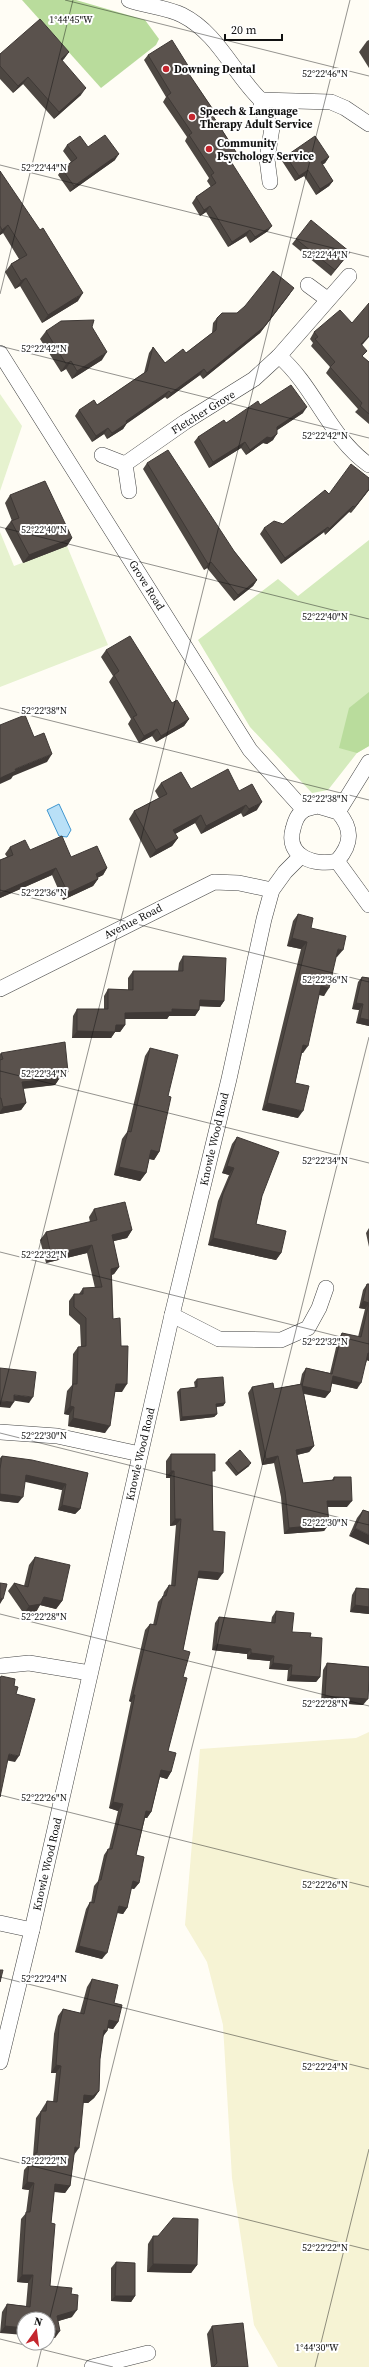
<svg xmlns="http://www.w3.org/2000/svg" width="369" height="2367" font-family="'Source Serif 4',serif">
<rect width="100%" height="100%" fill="#fffdf5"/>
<polygon fill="#f6f3d4" points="369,1732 369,2367 278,2367 254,2325 232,2178 223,2025 207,1962 185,1925 200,1749 356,1738"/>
<polygon fill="#d5ebbd" points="369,540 369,746 357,753 328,790 312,793 250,727 198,640 278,579 298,596"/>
<g fill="#b9dc9c">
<polygon points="22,0 76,0 145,20 159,39 156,45 101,88"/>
<polygon points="369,692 369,746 357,753 339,748 349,708"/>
</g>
<g fill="#e6f2cf">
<polygon points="0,394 22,426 0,491"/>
<polygon points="0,532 14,566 67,546 108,645 0,687"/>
</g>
<polygon fill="#b9e0f7" stroke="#3f96cf" points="59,804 71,830 67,837 59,836 47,810"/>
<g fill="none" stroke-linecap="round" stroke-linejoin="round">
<defs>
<g id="street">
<path d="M 129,0 C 145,6 166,7 182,15 C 218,33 233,73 261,100"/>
<polyline points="261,100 331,102 345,108 369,124"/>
<polyline points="261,100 262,112 272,128 267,159 270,182"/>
<polyline points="308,285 327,299"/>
<polyline points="0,353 250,750 304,810"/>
<path d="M 279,356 C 315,387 329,437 369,465"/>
<polyline points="102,455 125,464 129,491"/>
<polyline points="125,464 185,422 254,379 279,356 349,276"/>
<path d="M 318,806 L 338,812 C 353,829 352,844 337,861 C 315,866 285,857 293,829 C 295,821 297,815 304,810 C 308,808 314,807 318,806 Z"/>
<polyline points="338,812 369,762"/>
<polyline points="337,861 369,905"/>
<polyline points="0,989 214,882 239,883 272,890"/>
<polyline points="172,1315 219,1339 281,1340 308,1328 319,1308 326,1288"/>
<polyline points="0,1432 57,1436 140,1454"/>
<polyline points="0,1666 29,1663 90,1673"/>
<polyline points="0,1923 32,1930"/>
<polyline points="0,2062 32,1930 172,1315 229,1079 264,919 272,890 285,872 301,856"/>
<polyline points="92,2367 148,2353"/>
</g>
</defs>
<use href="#street" stroke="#444" stroke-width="16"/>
<use href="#street" stroke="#fff" stroke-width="15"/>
</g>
<g fill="#4d4742">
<polygon points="369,40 369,68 359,52 367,41"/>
<polygon points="69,52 62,61 81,95 54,119 23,84 13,93 0,79 0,54"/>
<polygon points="148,55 190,76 214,111 212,114 236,152 232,158 230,160 268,231 250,243 246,236 228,247 206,212 200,216 192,203 196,197 211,187 207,181 209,178 185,141 187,137 163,102 166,97 144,60"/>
<polygon points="67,145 115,160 70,192 58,175 62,169 71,162 63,151"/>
<polygon points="286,156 329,157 325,163 322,165 333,181 329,186 316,195 304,176 295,181 282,161"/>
<polygon points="0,171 78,301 42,323 20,286 15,289 5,272 11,264 19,259 3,233 0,235"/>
<polygon points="296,239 350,252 331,276 292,244"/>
<polygon points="290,294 260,333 203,379 200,375 167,399 165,397 127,423 123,429 107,439 104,434 92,442 75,416 79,410 97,405 144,373 149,353 153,347 165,363 186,353 212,333 213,323 217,318 237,313"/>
<polygon points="352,323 362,345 363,357 369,362 369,424 355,412 358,409 326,373 330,367 311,346 313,343 310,339 314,332"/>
<polygon points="92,327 102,360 72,379 66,369 61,372 40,339 46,331"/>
<polygon points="260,405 303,413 277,430 273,440 267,444 263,443 246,455 241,448 209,468 194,442 198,437 226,423"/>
<polygon points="147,463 234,551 257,580 253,586 234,601 207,568 204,570 143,469"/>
<polygon points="369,490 351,513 349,512 325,535 324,532 281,564 260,534 264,528 283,524 329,494"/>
<polygon points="10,495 72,538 67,546 23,563 5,529 11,521 12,521 5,503"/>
<polygon points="106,650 172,703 189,719 184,726 156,742 152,736 139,743 128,724 131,719 109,682 113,676 101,657"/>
<polygon points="161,783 191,789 239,791 257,810 243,817 241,813 201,834 195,823 175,834 178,838 172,846 150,858 129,819 134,811 159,798 155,791"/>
<polygon points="10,847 71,857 107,868 103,875 97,878 98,879 93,886 63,900 52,875 0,898 0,860 7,857 5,854"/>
<polygon points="298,914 337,957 336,957 324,996 319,995 303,1053 302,1053 295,1083 298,1118 262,1110 301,949 287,946 293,921"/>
<polygon points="183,956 224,1001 220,1007 199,1006 199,1010 195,1016 169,1016 167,1019 125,1019 125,1025 120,1032 115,1032 111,1038 72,1038 73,1016 77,1009 104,1009 104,996 108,989 128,990 128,978 133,971 178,971 179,963"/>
<polygon points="362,977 369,978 369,1026 356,1023 359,1010 352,1009 358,982"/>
<polygon points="150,1048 168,1096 159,1152 154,1160 149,1159 146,1173 140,1181 114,1175 122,1139 127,1132 145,1056"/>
<polygon points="1,1053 68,1072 63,1079 59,1079 55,1085 23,1089 26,1103 21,1110 0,1114 0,1054"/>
<polygon points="237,1137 262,1196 256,1224 281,1253 276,1260 208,1245 218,1201 229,1175 222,1173 232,1144"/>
<polygon points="94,1209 132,1230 127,1238 113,1241 119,1267 114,1274 112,1275 113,1319 122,1392 115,1392 105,1433 68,1426 69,1415 64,1414 67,1391 72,1385 73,1354 78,1347 81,1347 80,1325 69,1315 69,1301 74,1294 79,1294 83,1288 95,1288 87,1253 46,1263 40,1240 46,1232 90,1222 89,1217"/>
<polygon points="369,1228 369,1247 366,1233"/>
<polygon points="367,1284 369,1284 369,1361 367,1360 357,1389 332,1383 330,1392 325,1398 304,1394 314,1446 309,1452 297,1455 303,1483 332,1480 334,1477 347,1507 327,1507 329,1524 324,1531 284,1534 281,1497 274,1463 262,1465 248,1393 252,1387 274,1389 300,1384 302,1374 306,1368 330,1373 338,1339 342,1333 358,1337 365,1309 359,1308 363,1290"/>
<polygon points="197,1379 225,1403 223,1406 216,1407 217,1414 214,1417 180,1421 177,1392 180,1389 195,1388 194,1382"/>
<polygon points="171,1454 212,1475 213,1531 218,1580 197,1578 183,1650 183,1677 168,1751 171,1772 167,1779 160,1777 151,1812 147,1818 145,1818 136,1855 139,1883 134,1889 131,1888 127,1908 123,1914 117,1913 102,1959 75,1952 86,1909 90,1902 91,1903 94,1886 98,1881 104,1855 108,1849 109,1849 118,1811 109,1808 131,1702 129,1701 145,1630 150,1624 153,1625 158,1602 163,1596 164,1592 169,1585 171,1586 176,1525 170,1526 170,1478 166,1478 166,1461"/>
<polygon points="2,1456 88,1473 80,1509 75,1514 58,1510 62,1490 25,1481 18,1503 0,1501 0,1458"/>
<polygon points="228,1460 249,1466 236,1476 225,1463"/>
<polygon points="363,1510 369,1512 349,1536 357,1518"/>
<polygon points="35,1557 62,1601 56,1609 40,1605 36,1612 24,1614 8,1591 14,1583 24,1586 29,1565"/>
<polygon points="356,1588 369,1589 369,1614 350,1612 352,1595"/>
<polygon points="276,1611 292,1632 310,1637 320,1677 316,1682 287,1681 288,1670 269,1669 270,1661 247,1659 247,1654 212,1650 215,1623 219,1617 271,1623 272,1617"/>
<polygon points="327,1663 369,1667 369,1688 363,1705 321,1702 323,1670"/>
<polygon points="92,1979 114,2003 118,2022 113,2029 107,2028 107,2031 103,2036 100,2059 99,2091 94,2098 88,2103 83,2103 74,2155 70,2186 65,2193 54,2192 51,2223 50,2286 71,2294 72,2317 58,2321 55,2338 48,2338 48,2319 0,2333 2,2312 7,2304 26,2306 28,2283 17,2282 21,2219 26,2213 29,2190 22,2189 24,2170 30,2163 30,2160 33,2156 36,2118 41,2111 42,2109 47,2101 53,2102 56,2073 51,2073 54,2034 58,2016 63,2009 80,2013 87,1987"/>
<polygon points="153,2236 158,2236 197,2265 191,2273 147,2272 148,2244"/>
<polygon points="116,2262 135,2296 131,2302 111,2301 111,2268"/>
<polygon points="212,2326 248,2367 211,2367 207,2334"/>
</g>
<g fill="#3f3936">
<polygon points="69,52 64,59 56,66 61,59"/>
<polygon points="28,77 23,84 13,93 18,86"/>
<polygon points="86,88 81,95 54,119 59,112"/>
<polygon points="236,152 232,158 224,163 228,157"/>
<polygon points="119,154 115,160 70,192 74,186"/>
<polygon points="329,157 325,163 317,168 321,162"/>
<polygon points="308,170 304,176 295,181 299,176"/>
<polygon points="333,181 329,186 316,195 320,189"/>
<polygon points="210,206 206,212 200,216 204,210"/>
<polygon points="8,225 3,233 0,235 0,233 2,230"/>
<polygon points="272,226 268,231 250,243 255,237"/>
<polygon points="250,230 246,236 228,247 232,242"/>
<polygon points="26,278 20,286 15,289 21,281"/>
<polygon points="294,288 260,333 203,379 207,373"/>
<polygon points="83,293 78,301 42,323 48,315"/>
<polygon points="369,336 369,337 357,351 361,344"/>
<polygon points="107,352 102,360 72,379 77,371"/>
<polygon points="71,361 66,369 61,372 66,364"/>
<polygon points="204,369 200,375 167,399 171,393"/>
<polygon points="169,391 165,397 122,427 126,421"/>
<polygon points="307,407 303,413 273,433 277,427"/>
<polygon points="127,423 123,429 107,439 112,433"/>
<polygon points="108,428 104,434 92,442 96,436"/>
<polygon points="277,434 273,440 267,444 263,443 246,455 250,450 267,437"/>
<polygon points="245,442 241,448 209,468 213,462"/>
<polygon points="369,489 369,490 351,513 355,507"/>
<polygon points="353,506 349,512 325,535 329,529"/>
<polygon points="328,527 324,532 281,564 285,558"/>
<polygon points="72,538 67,546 23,563 29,555"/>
<polygon points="211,562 207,568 204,570 208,564"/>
<polygon points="257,580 253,586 234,601 238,595"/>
<polygon points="189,719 184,726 156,742 161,736"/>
<polygon points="157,729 152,736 139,743 144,736"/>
<polygon points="52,754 47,762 13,776 11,779 0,784 0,778 15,769"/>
<polygon points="262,802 257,810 243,817 249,809"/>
<polygon points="246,805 241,813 201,834 206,826"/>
<polygon points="201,815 195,823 168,838 173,830"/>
<polygon points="178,838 172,846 150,858 156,850"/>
<polygon points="56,868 52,875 0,898 0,893"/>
<polygon points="107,868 103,875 91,881 96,874"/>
<polygon points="98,879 93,886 63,900 68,893"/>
<polygon points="292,938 307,942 301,949 287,946"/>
<polygon points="338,949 343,950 337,957 333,956"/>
<polygon points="321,986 329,988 324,996 316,994"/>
<polygon points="200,1000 224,1001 220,1007 195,1006"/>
<polygon points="356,1003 363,1004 359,1010 352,1009"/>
<polygon points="172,1009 199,1010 195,1016 169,1016 167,1019 120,1019 125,1013"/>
<polygon points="360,1018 369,1020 369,1026 356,1023"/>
<polygon points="116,1025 125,1025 120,1032 111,1032"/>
<polygon points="77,1031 115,1032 111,1038 72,1038"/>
<polygon points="303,1045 308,1046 303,1053 298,1052"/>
<polygon points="60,1072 68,1072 63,1079 59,1079 55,1085 17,1089 22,1082"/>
<polygon points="26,1103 21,1110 0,1114 0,1112 3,1107"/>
<polygon points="267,1103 303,1111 298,1118 262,1110"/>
<polygon points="151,1150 159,1152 154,1160 146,1158"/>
<polygon points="227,1166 234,1168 229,1175 222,1173"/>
<polygon points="119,1167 146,1173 140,1181 114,1175"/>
<polygon points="132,1230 127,1238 106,1243 112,1235"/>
<polygon points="213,1238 281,1253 276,1260 208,1245"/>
<polygon points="92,1245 87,1253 46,1263 51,1255"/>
<polygon points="119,1267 114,1274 106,1276 111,1269"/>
<polygon points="363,1301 369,1303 365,1309 359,1308"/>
<polygon points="368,1353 369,1353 369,1361 364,1359"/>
<polygon points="333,1376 361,1383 357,1389 329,1383"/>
<polygon points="116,1384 127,1384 122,1392 111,1392"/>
<polygon points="302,1386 330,1392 325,1398 298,1392"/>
<polygon points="14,1395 33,1397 29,1403 10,1400"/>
<polygon points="0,1401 14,1402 10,1408 0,1407"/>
<polygon points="225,1403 223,1406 214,1407 216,1404"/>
<polygon points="70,1406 74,1407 69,1415 64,1414"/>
<polygon points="217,1414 214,1417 180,1421 182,1417"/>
<polygon points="73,1418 110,1426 105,1433 68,1426"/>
<polygon points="314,1446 309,1452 292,1456 296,1450"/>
<polygon points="278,1456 274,1463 262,1465 266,1459"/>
<polygon points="251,1463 249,1466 236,1476 238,1473"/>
<polygon points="171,1471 174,1471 170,1478 166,1478"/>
<polygon points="26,1475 66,1484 62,1490 21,1481"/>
<polygon points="0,1494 23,1497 18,1503 0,1501"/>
<polygon points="327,1501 352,1501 347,1507 322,1507"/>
<polygon points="62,1505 80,1509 75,1514 58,1510"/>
<polygon points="175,1519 181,1519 176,1525 170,1526"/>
<polygon points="329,1524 324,1531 284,1534 289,1528"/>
<polygon points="355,1528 369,1535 369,1545 349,1536"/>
<polygon points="199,1571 223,1573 218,1580 194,1577"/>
<polygon points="44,1597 62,1601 56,1609 40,1605 36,1612 24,1614 29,1606"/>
<polygon points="0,1598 3,1599 0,1604"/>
<polygon points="355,1605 369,1607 369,1614 350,1612"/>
<polygon points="216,1644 251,1649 247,1654 212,1650"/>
<polygon points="251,1653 274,1656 270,1661 247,1659"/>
<polygon points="273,1663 292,1665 288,1670 269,1669"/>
<polygon points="291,1675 320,1677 316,1682 287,1681"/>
<polygon points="133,1695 135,1695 131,1702 129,1701"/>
<polygon points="325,1696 368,1699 363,1705 321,1702"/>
<polygon points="9,1754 19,1756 15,1762 5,1760"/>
<polygon points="161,1770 171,1772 167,1779 157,1776"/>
<polygon points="113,1802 123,1804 118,1811 109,1808"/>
<polygon points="146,1811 151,1812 147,1818 142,1817"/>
<polygon points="133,1881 139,1883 134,1889 129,1888"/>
<polygon points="119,1906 127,1908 123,1914 114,1912"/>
<polygon points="79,1946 107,1953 102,1959 75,1952"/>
<polygon points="109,2020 118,2022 113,2029 104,2027"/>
<polygon points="104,2030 107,2031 102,2038"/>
<polygon points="56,2065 61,2066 56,2073 51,2073"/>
<polygon points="99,2091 94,2098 88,2103 79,2102 84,2095"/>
<polygon points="75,2147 79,2148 74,2155"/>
<polygon points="27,2182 34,2183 29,2190 22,2189"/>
<polygon points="55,2184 70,2186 65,2193 50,2191"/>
<polygon points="153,2264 197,2265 191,2273 147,2272"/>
<polygon points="22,2275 33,2275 28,2283 17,2282"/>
<polygon points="115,2296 135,2296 131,2302 111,2301"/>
<polygon points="77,2310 72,2317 52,2323 57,2316"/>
<polygon points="5,2326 24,2328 24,2335 0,2333"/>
<polygon points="48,2330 60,2331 55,2338 48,2338"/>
</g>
<g fill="#5a524d" stroke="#3f3936">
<polygon points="40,19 69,52 61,59 86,88 59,112 28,77 18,86 0,66 0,54"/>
<polygon points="172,40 192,72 189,74 214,111 211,113 236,152 228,157 272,226 255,237 250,230 232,242 210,206 204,210 196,197 216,183 211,175 214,173 189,135 192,133 167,96 171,93 148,55"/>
<polygon points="105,135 119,154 74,186 62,169 77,158 67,145 80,136 88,147"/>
<polygon points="315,136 329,157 321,162 333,181 320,189 308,170 299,176 286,156"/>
<polygon points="0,171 40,230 43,228 83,293 48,315 26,278 21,281 11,264 27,255 8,225 2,230 0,226"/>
<polygon points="311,220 350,252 335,270 296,239"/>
<polygon points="273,271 294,288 264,327 207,373 204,369 171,393 169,391 126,421 127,423 112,433 108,428 96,436 79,410 94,400 97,405 147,371 153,347 165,363 183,349 186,353 216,330 217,318 222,313 237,313 245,306"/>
<polygon points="369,303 369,336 361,344 367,351 362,356 369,362 369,414 360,406 362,403 330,367 335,362 315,339 318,337 314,332 340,310 352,323"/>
<polygon points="94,320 92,327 107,352 77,371 71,361 66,364 46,331 61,321"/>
<polygon points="291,385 307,407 277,427 277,434 271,438 267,437 250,450 245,442 213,462 198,437 224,420 226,423 258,401 260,405"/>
<polygon points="168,450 234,551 257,580 238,595 211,562 208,564 147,463"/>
<polygon points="351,464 369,478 369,489 355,507 353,506 329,529 328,527 285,558 264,528 274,521 283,524 325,490 329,494"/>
<polygon points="45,481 72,538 29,555 11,521 19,518 10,495"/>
<polygon points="130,636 172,703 177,700 189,719 161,736 157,729 144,736 133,717 137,715 114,675 119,671 106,650"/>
<polygon points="25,715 34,737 44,733 52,754 15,769 16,771 0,778 0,725"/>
<polygon points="228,769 239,791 252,784 262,802 249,809 246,805 206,826 201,815 173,830 178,838 156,850 134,811 167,794 161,783 181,772 191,789"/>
<polygon points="62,836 71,857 97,846 107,868 96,874 98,879 68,893 56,868 0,893 0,860 13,855 10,847 25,840 30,850"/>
<polygon points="298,914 313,918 311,928 346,936 343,950 338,949 329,988 321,986 308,1046 303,1045 295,1083 309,1086 303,1111 267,1103 307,942 292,938"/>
<polygon points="183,956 226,958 224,1001 200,1000 199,1010 172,1009 172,1012 125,1013 125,1025 116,1025 115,1032 77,1031 77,1009 108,1009 108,989 133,990 133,971 183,971"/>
<polygon points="362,977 369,978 369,1020 360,1018 363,1004 356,1003"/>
<polygon points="65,1042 68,1072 60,1072 60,1078 22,1082 26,1103 3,1107 1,1098 0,1098 0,1060 3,1059 1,1053"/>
<polygon points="150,1048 178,1055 168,1096 171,1097 159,1152 151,1150 146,1173 119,1167 128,1131 131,1132"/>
<polygon points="237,1137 279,1152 262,1196 256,1224 286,1231 281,1253 213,1238 223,1194 234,1168 227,1166"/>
<polygon points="125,1202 132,1230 112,1235 119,1267 111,1269 113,1319 120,1318 121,1346 128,1346 127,1384 116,1384 110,1426 73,1418 74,1407 70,1406 73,1384 77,1384 78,1347 86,1346 86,1318 74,1307 74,1294 83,1294 83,1288 102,1287 92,1245 51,1255 46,1232 97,1220 94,1209"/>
<polygon points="367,1284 369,1284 369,1353 368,1353 361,1383 333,1376 330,1392 302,1386 314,1446 296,1450 303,1483 334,1480 334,1477 351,1477 352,1501 327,1501 329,1524 289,1528 285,1491 278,1456 266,1459 252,1387 273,1383 274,1389 302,1384 302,1386 306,1368 332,1374 342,1333 361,1337 369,1303 363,1301"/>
<polygon points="0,1368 36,1372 33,1397 14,1395 14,1402 0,1401"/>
<polygon points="223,1377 225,1403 216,1404 217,1414 182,1417 180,1389 197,1387 197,1379"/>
<polygon points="240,1450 251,1463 238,1473 228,1460"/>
<polygon points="171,1454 215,1454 215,1471 212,1471 213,1531 225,1532 223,1573 199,1571 183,1650 190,1652 183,1677 187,1678 168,1751 176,1753 171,1772 161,1770 151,1812 146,1811 136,1855 144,1857 139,1883 133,1881 127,1908 119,1906 107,1953 79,1946 90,1902 94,1903 99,1880 101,1880 108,1849 112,1849 123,1804 113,1802 135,1695 133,1695 150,1624 156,1625 163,1596 166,1596 169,1585 175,1586 181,1519 175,1519 174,1471 171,1471"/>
<polygon points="2,1456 32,1460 88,1473 80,1509 62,1505 66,1484 26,1475 23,1497 0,1494 0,1469"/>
<polygon points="363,1510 369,1512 369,1535 355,1528"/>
<polygon points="35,1557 70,1565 62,1601 44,1597 41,1604 29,1606 14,1583 28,1587"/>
<polygon points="0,1583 7,1584 3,1599 0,1598"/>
<polygon points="356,1588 369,1589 369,1607 355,1605"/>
<polygon points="276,1611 294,1613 292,1632 311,1633 310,1637 322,1638 320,1677 291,1675 292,1665 273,1663 274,1656 251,1653 251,1649 216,1644 219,1617 275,1623"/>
<polygon points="327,1663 369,1667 369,1681 368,1699 325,1696"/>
<polygon points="1,1676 15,1679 14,1686 18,1687 16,1694 35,1699 19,1756 9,1754 0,1797 0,1679"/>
<polygon points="0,1970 3,1970 0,1982"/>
<polygon points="92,1979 118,1985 114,2003 122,2005 118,2022 109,2020 107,2031 104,2030 100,2059 99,2091 93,2096 84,2095 79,2148 75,2147 70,2186 55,2184 51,2223 55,2224 50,2286 72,2288 71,2294 78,2295 77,2310 57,2316 60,2331 48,2330 48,2319 24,2319 24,2328 5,2326 7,2304 30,2307 33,2275 22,2275 26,2212 30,2212 34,2183 27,2182 29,2163 34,2164 35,2153 37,2153 41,2111 46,2111 47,2101 57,2102 61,2066 56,2065 59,2027 63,2009 84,2014"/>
<polygon points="173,2218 198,2219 197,2265 153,2264 153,2236 158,2236"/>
<polygon points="116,2262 135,2263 135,2296 115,2296"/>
<polygon points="243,2323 248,2367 213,2367 217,2363 212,2326"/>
</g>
<path fill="none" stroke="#111" stroke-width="1" stroke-opacity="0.45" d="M 65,0 L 369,76M 0,165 L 369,257M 0,294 L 73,0M 0,346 L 369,438M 0,527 L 369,619M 0,708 L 369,800M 0,890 L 369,982M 0,1071 L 369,1163M 0,1252 L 369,1344M 0,1405 L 350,0M 0,1433 L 369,1525M 0,1614 L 369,1706M 0,1795 L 369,1887M 0,1977 L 369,2069M 0,2158 L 369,2250M 48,2325 L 369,1037M 0,2339 L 113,2367M 37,2367 L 43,2343M 315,2367 L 369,2149"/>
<g fill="#c4262e" stroke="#fff" stroke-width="1.5">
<circle cx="166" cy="69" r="4"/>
<circle cx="192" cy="117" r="4"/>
<circle cx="209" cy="149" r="4"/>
</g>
<g text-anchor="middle" stroke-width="4" stroke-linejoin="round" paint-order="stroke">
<g font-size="11" font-weight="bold" fill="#111" stroke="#fff" text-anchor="start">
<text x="174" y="73">Downing Dental</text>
<text x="200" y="115">Speech &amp; Language<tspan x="200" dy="13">Therapy Adult Service</tspan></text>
<text x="217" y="147">Community<tspan x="217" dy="13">Psychology Service</tspan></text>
</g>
<g font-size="11" fill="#111" stroke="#fff">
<text transform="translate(203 412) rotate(-32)" y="4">Fletcher Grove</text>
<text transform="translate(147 585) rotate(58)" y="4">Grove Road</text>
<text transform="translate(133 921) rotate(-27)" y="4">Avenue Road</text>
<text transform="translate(214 1139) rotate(-77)" y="4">Knowle Wood Road</text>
<text transform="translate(140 1454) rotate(-77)" y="4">Knowle Wood Road</text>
<text transform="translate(47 1864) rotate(-77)" y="4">Knowle Wood Road</text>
</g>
</g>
<g font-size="10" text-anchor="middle" fill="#111" stroke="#fff" stroke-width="4" stroke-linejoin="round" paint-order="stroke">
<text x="71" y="23">1°44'45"W</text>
<text x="325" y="77">52°22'46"N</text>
<text x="44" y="171">52°22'44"N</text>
<text x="325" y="258">52°22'44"N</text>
<text x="44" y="352">52°22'42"N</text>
<text x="325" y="439">52°22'42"N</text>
<text x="44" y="533">52°22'40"N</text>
<text x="325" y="620">52°22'40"N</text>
<text x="44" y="714">52°22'38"N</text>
<text x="325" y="802">52°22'38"N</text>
<text x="44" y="896">52°22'36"N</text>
<text x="325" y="983">52°22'36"N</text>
<text x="44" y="1077">52°22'34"N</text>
<text x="325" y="1164">52°22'34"N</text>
<text x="44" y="1258">52°22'32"N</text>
<text x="325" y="1345">52°22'32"N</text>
<text x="44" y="1439">52°22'30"N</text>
<text x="325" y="1526">52°22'30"N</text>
<text x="44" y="1620">52°22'28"N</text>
<text x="325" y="1707">52°22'28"N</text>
<text x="44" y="1801">52°22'26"N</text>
<text x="325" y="1888">52°22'26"N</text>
<text x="44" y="1982">52°22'24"N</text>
<text x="325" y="2070">52°22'24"N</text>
<text x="44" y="2164">52°22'22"N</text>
<text x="325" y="2251">52°22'22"N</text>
<text x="317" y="2351">1°44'30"W</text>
</g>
<g transform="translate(36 2331) rotate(14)"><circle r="19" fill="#ffffff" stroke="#a0a0a0"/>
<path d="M0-3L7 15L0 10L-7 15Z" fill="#c4262e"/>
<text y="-6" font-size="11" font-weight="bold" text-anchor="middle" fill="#111111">N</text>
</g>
<path d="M225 34v6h57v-6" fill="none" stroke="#111111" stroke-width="2"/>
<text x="231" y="34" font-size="12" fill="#111111" stroke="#ffffff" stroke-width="3" paint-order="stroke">20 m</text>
</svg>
